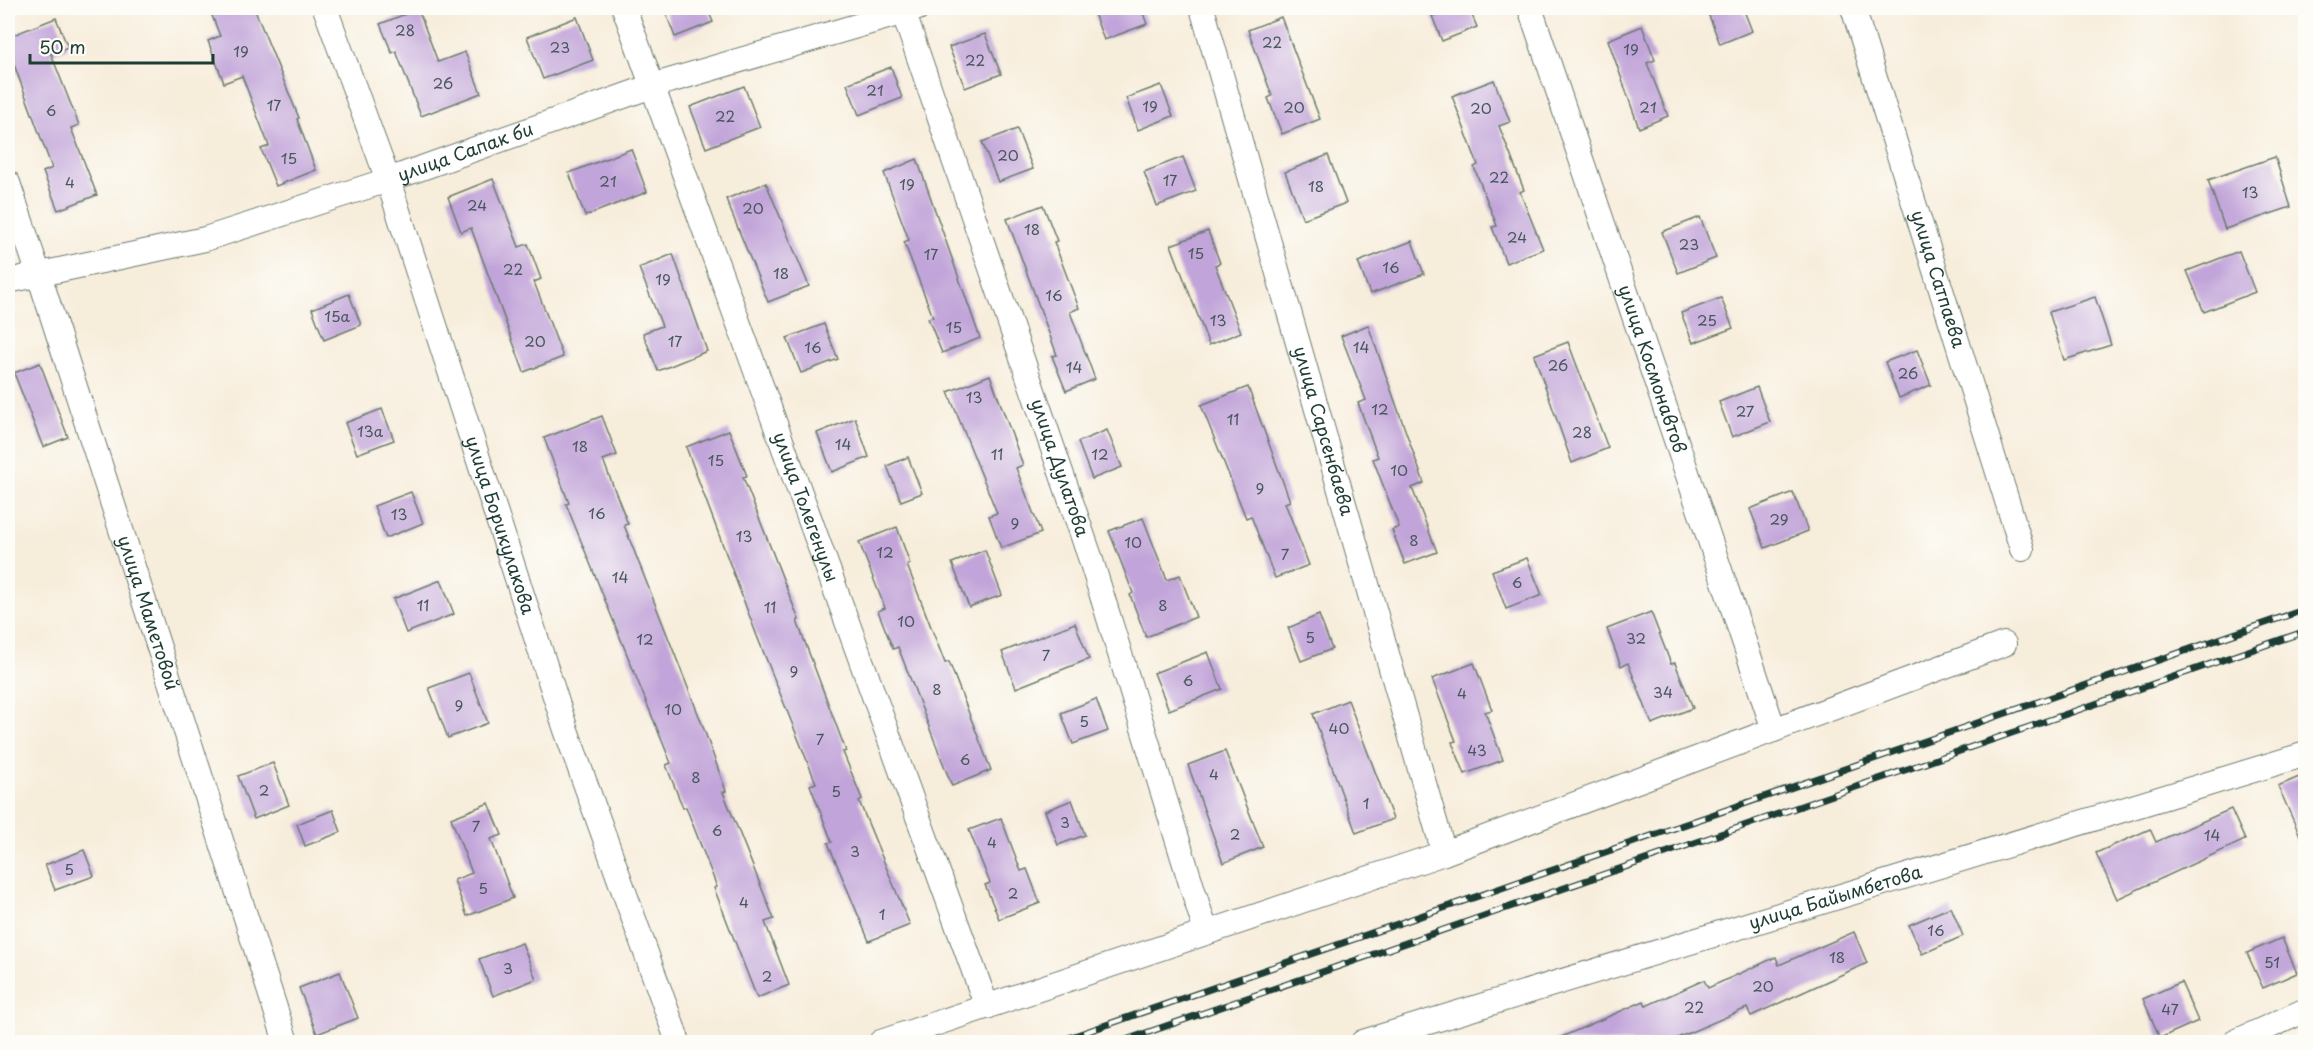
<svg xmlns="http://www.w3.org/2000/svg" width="2313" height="1050" font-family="'Playpen Sans',sans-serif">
<rect width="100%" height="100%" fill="#fdfcf7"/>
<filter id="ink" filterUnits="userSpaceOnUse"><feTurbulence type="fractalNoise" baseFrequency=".0167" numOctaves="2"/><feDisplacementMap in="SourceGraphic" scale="12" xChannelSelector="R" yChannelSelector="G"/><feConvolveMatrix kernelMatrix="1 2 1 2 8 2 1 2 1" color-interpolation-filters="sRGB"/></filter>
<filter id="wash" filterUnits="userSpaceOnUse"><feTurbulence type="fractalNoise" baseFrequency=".008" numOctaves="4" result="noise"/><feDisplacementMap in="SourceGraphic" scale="24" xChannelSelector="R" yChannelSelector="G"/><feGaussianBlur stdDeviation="1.35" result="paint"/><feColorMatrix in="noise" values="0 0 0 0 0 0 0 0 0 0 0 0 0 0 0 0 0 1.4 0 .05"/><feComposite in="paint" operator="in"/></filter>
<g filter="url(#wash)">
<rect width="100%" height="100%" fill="#f7eddb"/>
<g id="blocks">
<g fill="#c1a4d9">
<polygon points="209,8 254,8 299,118 297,119 316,170 276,186 261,149 269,146 242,76 224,83 208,41 220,36"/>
<polygon points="664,8 707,8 713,22 675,37"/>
<polygon points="1092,8 1141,8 1147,24 1104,40"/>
<polygon points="1453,8 1469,8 1477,27 1442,41 1432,16"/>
<polygon points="1706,8 1743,8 1752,31 1720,44"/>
<polygon points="418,9 438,62 465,52 481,93 421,116 396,51 392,53 380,24"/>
<polygon points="577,17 593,60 543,79 527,37"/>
<polygon points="1281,17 1320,119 1282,134 1268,98 1272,96 1248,30"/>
<polygon points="56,18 68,48 51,54 79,125 71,128 97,195 58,210 43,172 52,168 8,48 8,37"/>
<polygon points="1642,26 1655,60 1647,63 1668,116 1639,128 1608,40"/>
<polygon points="985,34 1001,74 965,88 949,47"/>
<polygon points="891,67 902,98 859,115 847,84"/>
<polygon points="1494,80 1510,122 1499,126 1524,190 1520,192 1543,249 1506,263 1492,227 1497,226 1474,167 1478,165 1452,96"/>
<polygon points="1161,85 1173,116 1138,130 1126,98"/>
<polygon points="744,86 760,127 706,148 690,107"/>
<polygon points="1017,129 1033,169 998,182 982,142"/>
<polygon points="631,149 647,192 585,216 569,173"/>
<polygon points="1328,155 1346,203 1303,219 1285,172"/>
<polygon points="1183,157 1196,191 1157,206 1144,172"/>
<polygon points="2275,157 2291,207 2225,229 2208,180"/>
<polygon points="917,159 980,338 942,353 928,318 933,317 904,242 909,240 884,173"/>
<polygon points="493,179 519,247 528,244 541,279 534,282 563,357 524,372 471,228 461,232 448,197"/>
<polygon points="766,183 809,286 768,302 726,199"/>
<polygon points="1043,205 1057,241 1054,242 1079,308 1070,312 1095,379 1066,391 1052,356 1057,355 1007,219"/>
<polygon points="1700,217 1716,258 1678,273 1662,232"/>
<polygon points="1208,231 1220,263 1215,265 1241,332 1209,345 1171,245"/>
<polygon points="1412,241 1424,274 1370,294 1358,262"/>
<polygon points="2239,251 2255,292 2204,312 2187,271"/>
<polygon points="673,254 707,351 658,371 643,333 662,326 639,268"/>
<polygon points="349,294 361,325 324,340 312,309"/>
<polygon points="2095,297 2111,345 2064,360 2049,312"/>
<polygon points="1721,298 1733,328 1693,343 1681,313"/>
<polygon points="824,324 838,359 801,373 787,338"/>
<polygon points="1368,325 1424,483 1412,488 1437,552 1405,564 1392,530 1399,527 1373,459 1378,457 1358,403 1366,400 1341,336"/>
<polygon points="1568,342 1608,448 1572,463 1534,355"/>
<polygon points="1917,350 1931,385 1899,398 1885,362"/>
<polygon points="40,363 68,437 43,447 14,373"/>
<polygon points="990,375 1023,465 1016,468 1041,533 1001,548 989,516 997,513 948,392"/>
<polygon points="1248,387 1290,501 1285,503 1309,565 1275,578 1251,516 1246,518 1201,405"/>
<polygon points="1757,387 1770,422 1732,437 1719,402"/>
<polygon points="382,409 394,440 357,454 345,423"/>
<polygon points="602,416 617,455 603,460 628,524 624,525 701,721 726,791 723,792 774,919 765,922 789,985 757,998 714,888 717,887 686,807 683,808 666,765 671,763 566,504 569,503 544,438"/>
<polygon points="855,418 869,457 832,472 817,433"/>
<polygon points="729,430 747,476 743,477 799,620 797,621 846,751 843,752 862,799 859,801 910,925 869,941 828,843 832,842 810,785 816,783 757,636 686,447"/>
<polygon points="1107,430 1122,467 1092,479 1078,442"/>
<polygon points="908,457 922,493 901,501 887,466"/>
<polygon points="411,492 423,523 386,538 374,506"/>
<polygon points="1793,492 1808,531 1765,548 1750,509"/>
<polygon points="1143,518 1167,580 1180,575 1196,617 1146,637 1130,595 1133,593 1109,531"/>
<polygon points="897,527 910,564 907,565 945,663 949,662 991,770 952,786 898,647 893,649 878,611 885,608 859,542"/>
<polygon points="985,550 1002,595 969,607 952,563"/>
<polygon points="1527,558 1542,595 1506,609 1492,571"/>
<polygon points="441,580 454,614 406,633 393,599"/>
<polygon points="1651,612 1671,664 1675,663 1693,708 1652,724 1628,663 1621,666 1607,629"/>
<polygon points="1319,615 1332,649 1301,661 1288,628"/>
<polygon points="1075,623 1089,659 1016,688 1002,652"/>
<polygon points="1208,652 1222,689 1169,710 1154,673"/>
<polygon points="1474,663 1492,710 1485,712 1503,760 1465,774 1452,742 1456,741 1432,679"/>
<polygon points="469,673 488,723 448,738 429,688"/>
<polygon points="1096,699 1108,731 1073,744 1061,713"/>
<polygon points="1348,700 1393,819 1356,833 1313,714"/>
<polygon points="1225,751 1263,847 1223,863 1188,765"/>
<polygon points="273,763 289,805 254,819 238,776"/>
<polygon points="2306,774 2306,849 2278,786"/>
<polygon points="1072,800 1085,835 1058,845 1045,811"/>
<polygon points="489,803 502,835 491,839 513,898 467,916 454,880 472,873 451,818"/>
<polygon points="2231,809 2245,840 2117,899 2096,853 2150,829 2156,842"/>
<polygon points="333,810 341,832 305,846 297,824"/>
<polygon points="1001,818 1021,871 1027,869 1040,903 999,919 985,885 990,883 969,830"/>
<polygon points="84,850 94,876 55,890 45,865"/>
<polygon points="1951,907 1963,936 1922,954 1909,925"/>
<polygon points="1854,932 1867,963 1751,1016 1747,1008 1668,1042 1550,1042 1644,1001 1646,1006 1704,980 1708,988 1776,957 1779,965"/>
<polygon points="2282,938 2297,973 2263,988 2247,953"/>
<polygon points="522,943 536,979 493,996 479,959"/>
<polygon points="340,972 358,1018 317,1034 299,988"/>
<polygon points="2181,982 2198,1021 2160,1038 2143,999"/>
</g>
</g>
</g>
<g filter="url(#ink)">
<use href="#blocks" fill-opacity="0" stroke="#6b7b6e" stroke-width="1.5"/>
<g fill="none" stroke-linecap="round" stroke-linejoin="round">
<defs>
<g id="minor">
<path id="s1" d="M 325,8 L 388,180 L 566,730 L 678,1042"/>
<path id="s2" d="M 624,8 L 987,1007"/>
<path id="s3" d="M 902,8 L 1090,557 L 1206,932"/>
<path id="s4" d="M 1202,8 L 1444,853"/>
<path id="s5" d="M 1530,8 L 1774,730"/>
<path id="s6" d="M 1853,8 L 2022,549"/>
<path id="s7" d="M 8,183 L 39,275 L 286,1042"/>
<path id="s8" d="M 8,281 L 205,239 L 388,180 L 652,86 L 918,8"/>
<polyline points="881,1042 1444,853 2004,644"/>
<path id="s9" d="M 1363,1042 L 2306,754"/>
<polyline points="2235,1042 2306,1010"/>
</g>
</defs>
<use href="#minor" stroke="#6b7b6e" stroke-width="26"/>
<use href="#minor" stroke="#fff" stroke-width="24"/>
<defs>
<g id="rail">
<polyline points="1057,1042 2306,609"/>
<polyline points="1120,1042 2306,631"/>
</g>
</defs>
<use href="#rail" stroke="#1f3d34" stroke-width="7"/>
<use href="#rail" stroke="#fdfcf7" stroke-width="4.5" stroke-dasharray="14" stroke-linecap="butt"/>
</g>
</g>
<g text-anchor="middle" stroke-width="4.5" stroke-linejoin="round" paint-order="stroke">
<g font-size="15" fill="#48575d">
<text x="405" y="36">28</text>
<text x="1272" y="48">22</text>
<text x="560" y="53">23</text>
<text x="1631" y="55">19</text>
<text x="241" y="57">19</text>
<text x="975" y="66">22</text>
<text x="443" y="89">26</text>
<text x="875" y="96">21</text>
<text x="274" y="111">17</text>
<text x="1150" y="112">19</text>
<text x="1294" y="113">20</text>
<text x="1648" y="113">21</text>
<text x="1481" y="114">20</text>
<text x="51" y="116">6</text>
<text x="725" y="122">22</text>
<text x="1008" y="161">20</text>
<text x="289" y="164">15</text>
<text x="1499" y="183">22</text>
<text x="1170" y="186">17</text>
<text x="608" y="187">21</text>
<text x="70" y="188">4</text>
<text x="907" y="190">19</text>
<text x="1316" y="192">18</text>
<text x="2250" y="198">13</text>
<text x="477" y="211">24</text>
<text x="753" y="214">20</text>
<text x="1032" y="235">18</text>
<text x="1517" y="243">24</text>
<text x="1689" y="250">23</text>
<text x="1196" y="259">15</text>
<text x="931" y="260">17</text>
<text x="1391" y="273">16</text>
<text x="513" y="275">22</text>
<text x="781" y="279">18</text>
<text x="663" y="285">19</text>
<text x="1054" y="301">16</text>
<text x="337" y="322">15а</text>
<text x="1218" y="326">13</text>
<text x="1707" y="326">25</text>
<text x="954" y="333">15</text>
<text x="535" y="347">20</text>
<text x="675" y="347">17</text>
<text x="813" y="353">16</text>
<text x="1361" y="353">14</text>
<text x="1558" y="371">26</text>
<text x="1074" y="373">14</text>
<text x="1908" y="379">26</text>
<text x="974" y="403">13</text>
<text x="1380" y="415">12</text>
<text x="1745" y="417">27</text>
<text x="1233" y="425">11</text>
<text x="370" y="437">13а</text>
<text x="1582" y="438">28</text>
<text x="843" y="450">14</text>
<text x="580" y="452">18</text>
<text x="997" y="460">11</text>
<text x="1100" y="460">12</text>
<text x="716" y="466">15</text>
<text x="1399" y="476">10</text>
<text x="1260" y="494">9</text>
<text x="597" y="519">16</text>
<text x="399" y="520">13</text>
<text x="1779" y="525">29</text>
<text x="1015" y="529">9</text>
<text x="744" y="542">13</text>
<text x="1414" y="546">8</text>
<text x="1133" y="548">10</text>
<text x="885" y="558">12</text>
<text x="1285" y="560">7</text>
<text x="620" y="583">14</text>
<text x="1517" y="588">6</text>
<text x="423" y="611">11</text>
<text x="1163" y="611">8</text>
<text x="770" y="613">11</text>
<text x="906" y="627">10</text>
<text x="1310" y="643">5</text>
<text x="1636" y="644">32</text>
<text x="645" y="645">12</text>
<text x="1046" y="661">7</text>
<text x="794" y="677">9</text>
<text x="1188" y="686">6</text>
<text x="937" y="695">8</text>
<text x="1663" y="698">34</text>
<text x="1462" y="699">4</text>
<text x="459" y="711">9</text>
<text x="673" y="715">10</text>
<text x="1084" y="727">5</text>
<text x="1339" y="734">40</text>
<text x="820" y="745">7</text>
<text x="1477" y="756">43</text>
<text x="965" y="765">6</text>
<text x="1214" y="780">4</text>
<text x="696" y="783">8</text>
<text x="264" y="796">2</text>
<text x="836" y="797">5</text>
<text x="1366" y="809">1</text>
<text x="1065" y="828">3</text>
<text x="476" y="832">7</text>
<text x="717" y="836">6</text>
<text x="1235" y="840">2</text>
<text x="2212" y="841">14</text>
<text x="992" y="848">4</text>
<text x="855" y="857">3</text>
<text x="69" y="875">5</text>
<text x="483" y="894">5</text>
<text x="1013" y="899">2</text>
<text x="744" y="908">4</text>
<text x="882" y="920">1</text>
<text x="1936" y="936">16</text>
<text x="1837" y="963">18</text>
<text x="2272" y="968">51</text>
<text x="508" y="974">3</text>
<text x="767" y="982">2</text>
<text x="1763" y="992">20</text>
<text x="1694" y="1013">22</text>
<text x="2170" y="1015">47</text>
</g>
<g font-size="18" fill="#1f3d34" stroke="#fdfcf7">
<text dy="6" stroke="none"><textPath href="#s8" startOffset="476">улица Сапак би</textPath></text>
<text dy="6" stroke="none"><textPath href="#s6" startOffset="284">улица Сатпаева</textPath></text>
<text dy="6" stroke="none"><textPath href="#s5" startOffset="381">улица Космонавтов</textPath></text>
<text dy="6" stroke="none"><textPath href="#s4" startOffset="440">улица Сарсенбаева</textPath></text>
<text dy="6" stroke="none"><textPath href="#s3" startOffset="486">улица Дулатова</textPath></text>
<text dy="6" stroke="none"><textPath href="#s2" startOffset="531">улица Толегенулы</textPath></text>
<text dy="6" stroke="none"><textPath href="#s1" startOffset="546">улица Борикулакова</textPath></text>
<text dy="6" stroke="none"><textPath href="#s7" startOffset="452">улица Маметовой</textPath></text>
<text dy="6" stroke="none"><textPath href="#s9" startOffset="494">улица Байымбетова</textPath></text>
</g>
</g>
<rect width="2313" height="1050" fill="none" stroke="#fdfcf7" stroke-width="30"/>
<path d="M30 54v9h183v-9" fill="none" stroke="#1f3d34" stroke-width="3"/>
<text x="39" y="54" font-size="18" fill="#1f3d34" stroke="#fdfcf7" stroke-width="4.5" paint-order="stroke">50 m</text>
</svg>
